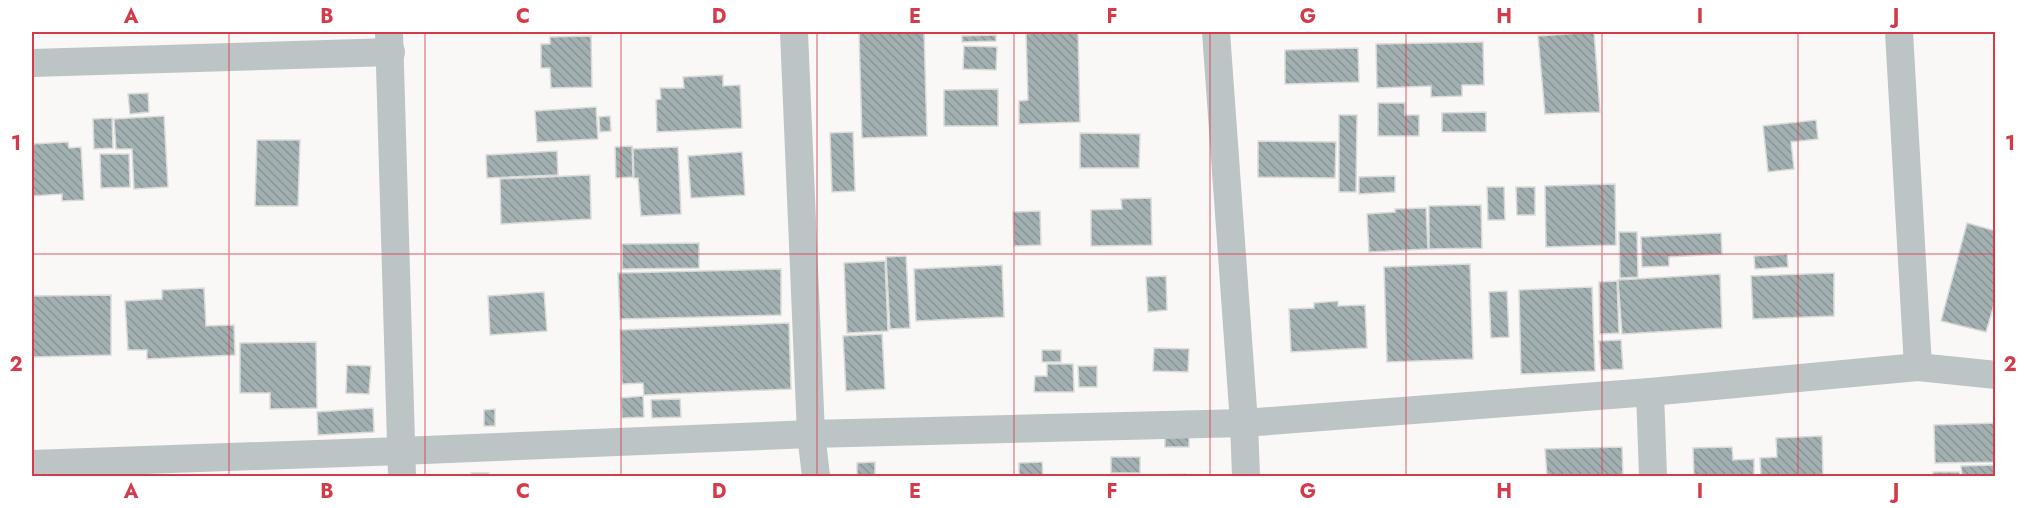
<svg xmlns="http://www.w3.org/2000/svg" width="2027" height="508" font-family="Jost,sans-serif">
<defs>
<pattern id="building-back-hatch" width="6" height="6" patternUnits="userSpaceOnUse" patternTransform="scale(1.5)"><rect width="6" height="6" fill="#a3b0b2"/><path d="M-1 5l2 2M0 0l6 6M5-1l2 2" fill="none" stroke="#889496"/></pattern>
</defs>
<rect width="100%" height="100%" fill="#f9f8f6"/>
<g fill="url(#building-back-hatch)" stroke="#dadad9" stroke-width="1.5">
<polygon points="859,32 924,32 927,136 862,138"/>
<polygon points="1026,32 1078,32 1080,122 1019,124 1019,101 1028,100"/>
<polygon points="1594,32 1600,112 1545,114 1538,36"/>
<polygon points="996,35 996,41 962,42 962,36"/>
<polygon points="591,36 592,87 551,88 550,68 541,68 541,44 550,44 550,37"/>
<polygon points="1483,42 1484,85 1462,85 1462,96 1431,97 1431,86 1377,88 1376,44"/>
<polygon points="964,46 997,47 996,70 963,69"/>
<polygon points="1358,48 1359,82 1285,84 1285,50"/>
<polygon points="723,75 723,86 740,85 742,128 657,132 656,100 661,99 660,88 684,88 683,77"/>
<polygon points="998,89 998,126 944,126 944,90"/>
<polygon points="148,93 149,112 130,114 128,94"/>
<polygon points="1378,103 1405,103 1405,115 1419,115 1419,136 1378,136"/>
<polygon points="596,107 598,139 537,142 535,111"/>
<polygon points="1486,112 1486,132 1442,132 1442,113"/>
<polygon points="1339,115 1357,115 1356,192 1339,192"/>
<polygon points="164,116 168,187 134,189 132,149 116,149 114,119"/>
<polygon points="610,116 611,131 600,132 599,117"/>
<polygon points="112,118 113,148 94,149 93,119"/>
<polygon points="1816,120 1818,139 1791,142 1794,169 1768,172 1763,126"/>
<polygon points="853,132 855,191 832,192 830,133"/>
<polygon points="1080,133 1140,134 1139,168 1080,168"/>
<polygon points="257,140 300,140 298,206 255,206"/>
<polygon points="1258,141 1336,142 1335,178 1258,177"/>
<polygon points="68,142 69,148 81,147 84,200 62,201 62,194 32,196 32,144"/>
<polygon points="632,146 633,177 616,178 615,147"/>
<polygon points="678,147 681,214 641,216 638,178 634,178 633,149"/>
<polygon points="557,151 558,175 487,178 486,155"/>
<polygon points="742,152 745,195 691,198 688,156"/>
<polygon points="100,154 129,154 130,187 101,188"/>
<polygon points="590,175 591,219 501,224 500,179"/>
<polygon points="1395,176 1395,192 1359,194 1359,177"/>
<polygon points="1615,184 1616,245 1546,247 1545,186"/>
<polygon points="1487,187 1504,187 1505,220 1488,220"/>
<polygon points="1516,187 1535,187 1535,215 1517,215"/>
<polygon points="1151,198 1152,245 1091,246 1091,210 1122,209 1121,199"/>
<polygon points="1481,205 1482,248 1429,249 1429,206"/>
<polygon points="1426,208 1428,249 1369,252 1367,214 1395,212 1395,209"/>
<polygon points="1040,211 1041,245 1014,246 1013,212"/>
<polygon points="1967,223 1996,231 1996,298 1986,332 1941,321"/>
<polygon points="1619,232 1637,232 1638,277 1620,278"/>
<polygon points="1721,233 1722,254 1669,257 1669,266 1642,267 1641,237"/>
<polygon points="699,243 699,268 622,269 622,244"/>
<polygon points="1787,254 1788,267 1755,269 1754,256"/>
<polygon points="906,256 910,328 890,329 886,257"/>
<polygon points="885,261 888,331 847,333 844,263"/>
<polygon points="1470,264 1473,359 1387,362 1384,267"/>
<polygon points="1002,265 1004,317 916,321 914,269"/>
<polygon points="781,269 781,315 620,319 618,273"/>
<polygon points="1834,273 1834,316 1753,319 1751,276"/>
<polygon points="1720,274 1722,328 1622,334 1618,280"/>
<polygon points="1166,276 1167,310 1148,312 1146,277"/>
<polygon points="1617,281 1619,333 1600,334 1599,282"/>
<polygon points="1592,287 1595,371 1521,374 1519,290"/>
<polygon points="204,288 206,326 234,325 235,355 147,359 147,350 128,350 125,301 162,299 162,290"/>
<polygon points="1507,291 1509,337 1491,338 1489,292"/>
<polygon points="544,292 547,331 490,335 488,296"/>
<polygon points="111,295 111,355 32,357 32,296"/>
<polygon points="1338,301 1338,306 1365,305 1367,348 1291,352 1289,309 1314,308 1314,303"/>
<polygon points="789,323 791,389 644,395 643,383 622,384 620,330"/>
<polygon points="882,334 885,389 846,391 843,336"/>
<polygon points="1621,340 1623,369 1601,370 1599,341"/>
<polygon points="316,342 317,408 270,409 270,393 240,393 240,343"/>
<polygon points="1154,348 1189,349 1188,372 1153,371"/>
<rect x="1042" y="350" width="19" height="12"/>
<polygon points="1047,364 1073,364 1074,392 1034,392 1035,376 1047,376"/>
<polygon points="347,365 371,366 369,394 346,393"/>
<polygon points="1078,366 1097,366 1097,387 1079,387"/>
<polygon points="643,396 644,417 622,418 621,398"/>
<polygon points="680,399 681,417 652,418 651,400"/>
<polygon points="373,408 374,432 318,435 317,412"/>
<polygon points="495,409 495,426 484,426 484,410"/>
<polygon points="1996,423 1996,462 1935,463 1934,425"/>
<rect x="1165" y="427" width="24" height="20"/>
<polygon points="1822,436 1823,476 1761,476 1760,458 1777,457 1776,438"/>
<polygon points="1622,447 1623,476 1547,476 1545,449"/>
<polygon points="1732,447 1733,460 1754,459 1754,476 1694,476 1693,448"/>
<rect x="1111" y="457" width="29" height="16"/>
<polygon points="875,462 875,475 857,476 857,463"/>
<polygon points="1042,462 1043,476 1019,476 1019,463"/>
<polygon points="1996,465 1996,476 1962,476 1961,466"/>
<polygon points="1933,472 1959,472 1960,476 1933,476"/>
<rect x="471" y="473" width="18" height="3"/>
<polygon points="1185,474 1185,476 1122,476"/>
<rect x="1429" y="475" width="30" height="1"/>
</g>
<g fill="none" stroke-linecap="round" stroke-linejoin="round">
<g stroke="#bdc4c5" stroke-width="28">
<polyline points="389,32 402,476"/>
<polyline points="794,32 811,434 816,476"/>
<polyline points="1216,32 1244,423 1246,476"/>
<polyline points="1899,32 1918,367"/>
<polyline points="32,63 391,52"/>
<polyline points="1650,392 1653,476"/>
<polyline points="32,464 401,451 811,434 1244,423 1650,392 1918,367 1996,375"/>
</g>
</g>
<path fill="none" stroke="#d43b4a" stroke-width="1.5" stroke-opacity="0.55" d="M 229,32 L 229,476M 425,32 L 425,476M 621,32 L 621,476M 817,32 L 817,476M 1014,32 L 1014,476M 1210,32 L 1210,476M 1406,32 L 1406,476M 1602,32 L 1602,476M 1798,32 L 1798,476M 32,254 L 1996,254"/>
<rect width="2027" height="508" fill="none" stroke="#ffffff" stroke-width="66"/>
<rect x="33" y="33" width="1961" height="442" fill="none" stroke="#d43b4a" stroke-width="2"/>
<g font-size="20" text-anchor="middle" font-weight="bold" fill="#d43b4a">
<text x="131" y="23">A</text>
<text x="327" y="23">B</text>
<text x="523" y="23">C</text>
<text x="719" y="23">D</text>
<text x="915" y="23">E</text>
<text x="1112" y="23">F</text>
<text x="1308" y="23">G</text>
<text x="1504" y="23">H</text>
<text x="1700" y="23">I</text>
<text x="1896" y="23">J</text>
<text x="16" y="150">1</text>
<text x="2010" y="150">1</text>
<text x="16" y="371">2</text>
<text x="2010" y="371">2</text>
<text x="131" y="498">A</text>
<text x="327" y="498">B</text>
<text x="523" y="498">C</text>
<text x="719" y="498">D</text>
<text x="915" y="498">E</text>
<text x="1112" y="498">F</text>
<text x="1308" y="498">G</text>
<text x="1504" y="498">H</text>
<text x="1700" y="498">I</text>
<text x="1896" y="498">J</text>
</g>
</svg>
